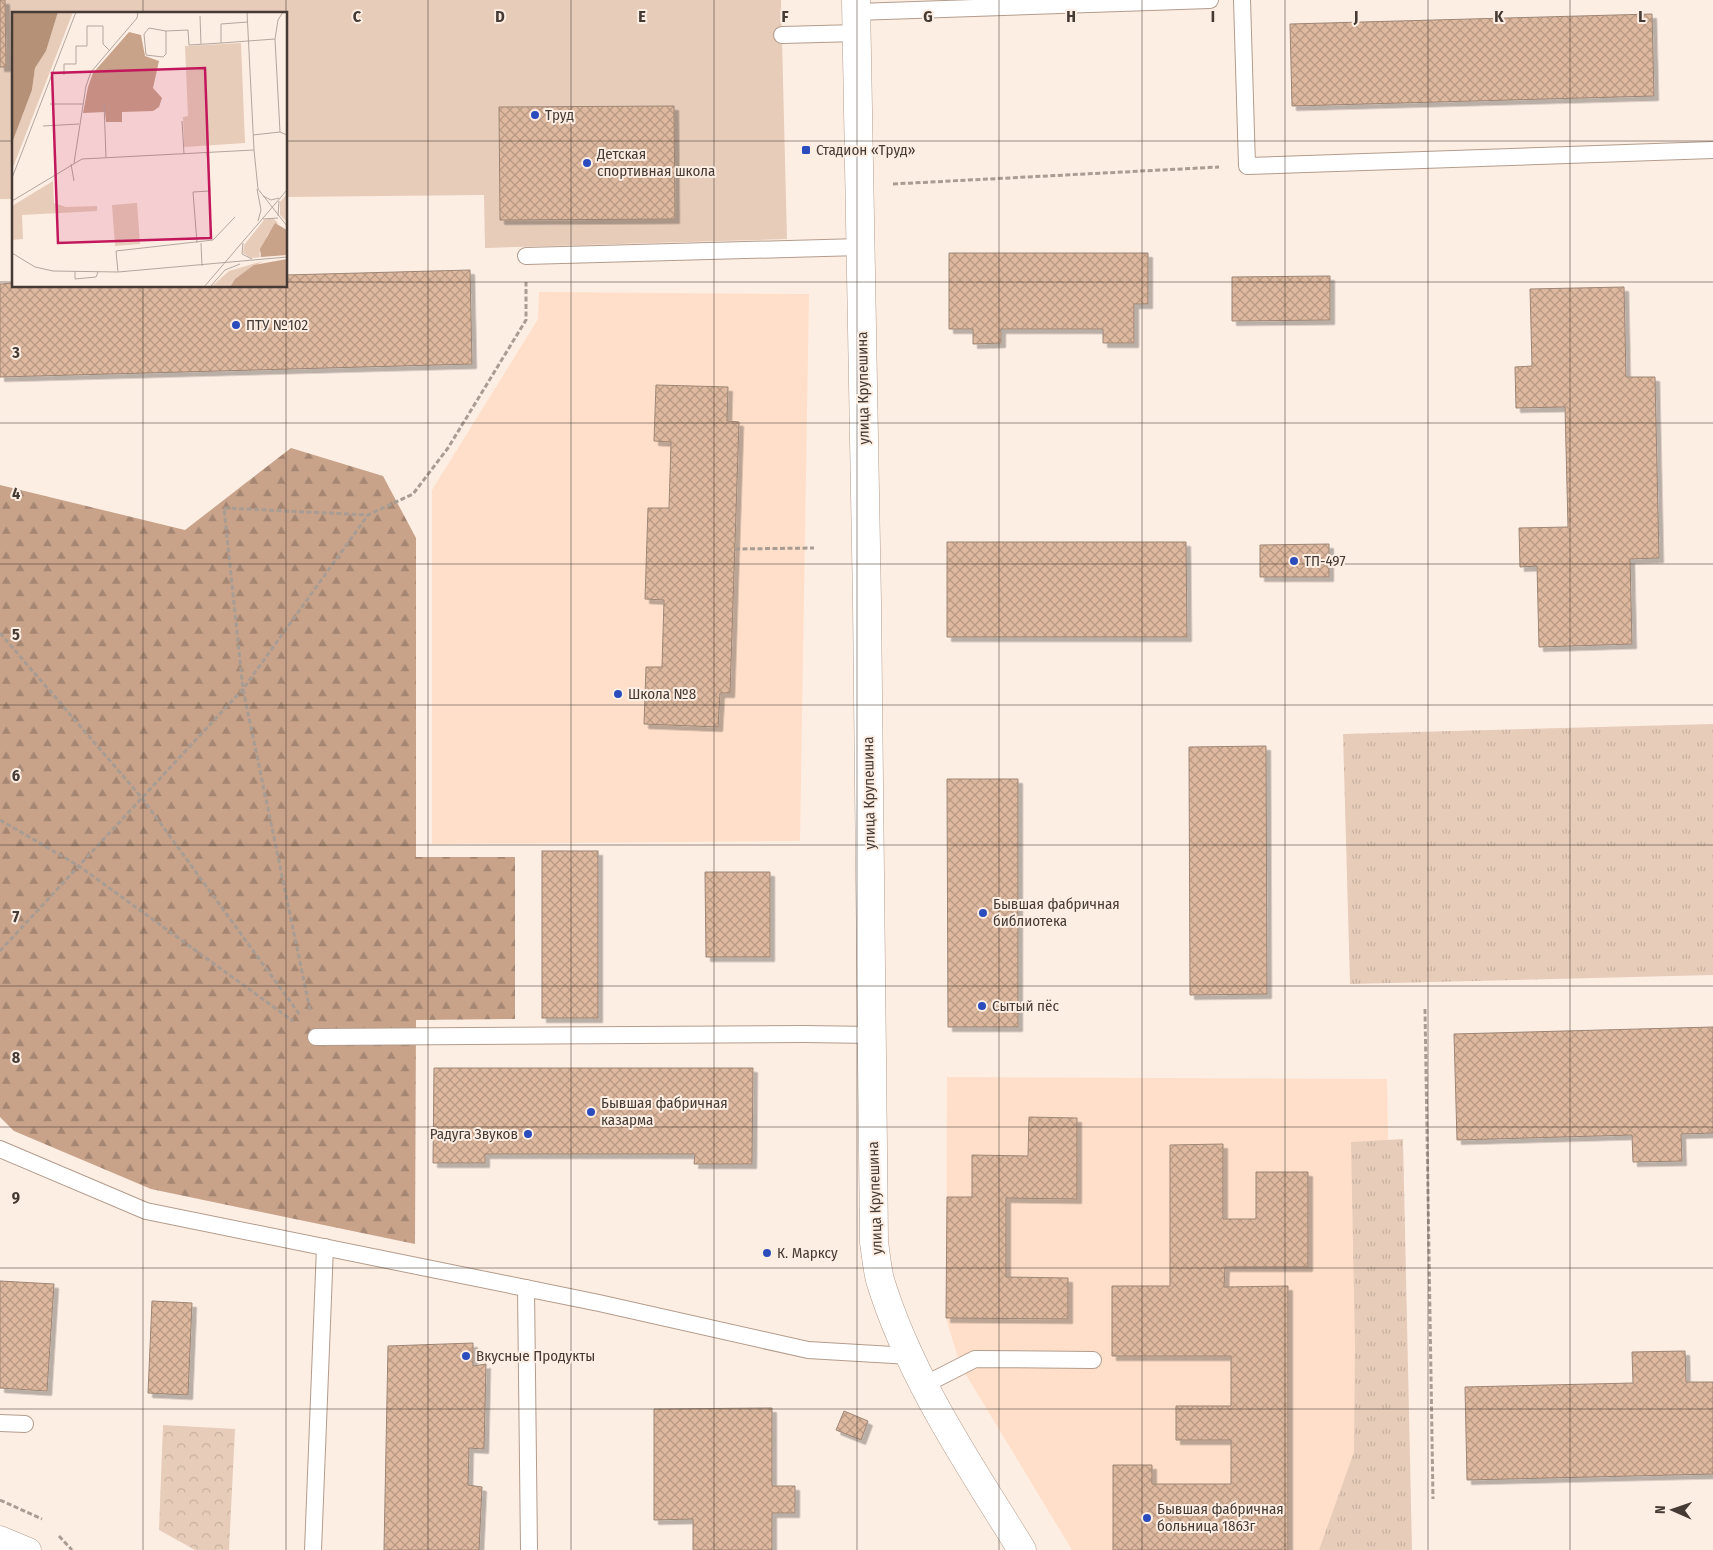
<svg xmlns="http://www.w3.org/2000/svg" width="1713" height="1550" font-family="'Fira Sans Condensed',sans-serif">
<defs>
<pattern id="grass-tufts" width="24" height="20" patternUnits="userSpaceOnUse" patternTransform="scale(1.25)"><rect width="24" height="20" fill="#e7ccba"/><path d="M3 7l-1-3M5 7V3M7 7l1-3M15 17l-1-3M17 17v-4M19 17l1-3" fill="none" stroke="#c8b0a0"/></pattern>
<pattern id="forest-firs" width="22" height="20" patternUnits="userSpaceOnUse" patternTransform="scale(1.25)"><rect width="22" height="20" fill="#c8a38a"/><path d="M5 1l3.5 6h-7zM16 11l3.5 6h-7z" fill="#a48672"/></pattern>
<pattern id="park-crowns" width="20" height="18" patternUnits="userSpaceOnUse" patternTransform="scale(1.25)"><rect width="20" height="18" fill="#e7ccba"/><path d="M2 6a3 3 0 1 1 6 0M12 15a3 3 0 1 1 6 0" fill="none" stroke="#c8b0a0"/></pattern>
<pattern id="building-cross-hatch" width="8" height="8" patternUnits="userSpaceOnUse" patternTransform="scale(1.25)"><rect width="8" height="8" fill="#dfb99f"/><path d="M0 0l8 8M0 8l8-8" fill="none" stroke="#b79882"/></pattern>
<filter id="shadow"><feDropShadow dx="4.5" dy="4.5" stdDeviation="0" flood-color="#0004"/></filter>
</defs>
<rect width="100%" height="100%" fill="#fdeee4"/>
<g fill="#ffdfc9">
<polygon points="539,292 809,294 800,841 432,844 432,490 538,319"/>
<polygon points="947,1077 1387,1079 1395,1550 1072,1550 960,1365 946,1318"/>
</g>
<g fill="url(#grass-tufts)">
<polygon points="1713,724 1713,975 1350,984 1343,734"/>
<polygon points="1403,1139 1412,1550 1319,1550 1354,1452 1355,1346 1351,1142"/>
</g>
<polygon fill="url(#forest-firs)" points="291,448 383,476 416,538 416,857 515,857 515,1019 416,1020 415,1244 151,1189 14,1131 0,1117 0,485 185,530"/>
<polygon fill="url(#park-crowns)" points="163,1425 235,1429 229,1550 195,1550 159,1530"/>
<polygon fill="#e7ccba" points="0,0 781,0 787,239 485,248 484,195 286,197 286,14 14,14 14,199 0,199"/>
<g fill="url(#building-cross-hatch)" stroke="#9d8676" filter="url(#shadow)">
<polygon points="0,0 5,0 6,67 0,67"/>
<polygon points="1652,14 1654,96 1292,106 1290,24"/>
<polygon points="674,106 675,219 500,220 499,107"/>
<polygon points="949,253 1148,253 1148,304 1134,304 1134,343 1103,343 1103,329 1001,329 1001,343 973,344 973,329 949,329"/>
<polygon points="470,270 472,364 0,377 0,284 14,283 14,286 286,286 286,275"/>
<polygon points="1330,276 1330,320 1232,321 1232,277"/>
<polygon points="1624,287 1626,377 1655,377 1659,558 1630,559 1632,644 1539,647 1537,566 1520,567 1519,528 1568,527 1565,407 1516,408 1515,367 1532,366 1530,289"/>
<polygon points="656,385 728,387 727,421 739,422 730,693 720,693 718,727 644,724 646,667 662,667 664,600 645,599 648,508 669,508 671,442 654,441"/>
<polygon points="947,542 1186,542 1187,637 947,637"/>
<polygon points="1329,544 1329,577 1260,577 1260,545"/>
<polygon points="1266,746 1267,994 1190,995 1189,747"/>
<polygon points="947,779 1018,779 1018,1027 948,1027"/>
<rect x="542" y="851" width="56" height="167"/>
<polygon points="705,872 770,872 770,957 706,957"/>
<polygon points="1713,1027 1713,1133 1681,1134 1682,1161 1633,1162 1632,1135 1457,1140 1454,1034"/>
<polygon points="434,1068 753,1068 752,1164 694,1164 695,1154 485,1154 485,1163 433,1163"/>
<polygon points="1029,1117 1077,1118 1077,1199 1006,1198 1006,1277 1068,1278 1068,1319 946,1318 947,1197 972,1197 972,1155 1028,1156"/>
<polygon points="1223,1144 1223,1219 1256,1219 1256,1172 1308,1172 1308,1267 1225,1267 1224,1287 1288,1286 1288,1550 1113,1550 1113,1465 1152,1465 1152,1484 1231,1484 1231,1440 1176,1440 1176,1406 1231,1406 1231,1356 1112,1356 1112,1286 1170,1286 1170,1145"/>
<polygon points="0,1281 54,1284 47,1391 0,1388"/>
<polygon points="152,1301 192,1303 188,1395 148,1393"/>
<polygon points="473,1343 473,1366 486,1364 484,1449 469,1448 468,1485 482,1487 479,1550 384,1550 388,1346"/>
<polygon points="1685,1351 1686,1382 1713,1382 1713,1474 1467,1480 1465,1387 1633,1383 1632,1352"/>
<polygon points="772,1408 772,1486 795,1486 795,1513 772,1513 772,1550 693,1550 693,1519 654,1520 654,1409"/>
<polygon points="844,1411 868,1421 861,1440 836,1430"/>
</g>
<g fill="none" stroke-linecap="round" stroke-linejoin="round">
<defs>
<g id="service">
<polyline points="1242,0 1247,166 1713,150"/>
<polyline points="856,12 1210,0"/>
<polyline points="782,35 857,33"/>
<polyline points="526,256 860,247"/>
<polyline points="316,1037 804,1034 872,1035"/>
<polyline points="0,1149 146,1211 599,1303 808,1350 910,1356"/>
<polyline points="526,1288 529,1550"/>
<polyline points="924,1385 975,1359 1093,1360"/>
<polyline points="0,1423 25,1424"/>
<polyline points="313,1550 325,1247"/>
</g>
<polyline id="pedestrian" points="0,1538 29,1550"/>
<path id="secondary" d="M 856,0 L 867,602 L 874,1242 C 876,1255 877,1268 880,1280 C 910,1378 969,1464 1022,1550"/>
</defs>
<use href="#service" stroke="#b39c8c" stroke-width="18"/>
<use href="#pedestrian" stroke="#b39c8c" stroke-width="25"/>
<use href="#secondary" stroke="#b39c8c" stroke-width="29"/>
<g stroke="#a99c93" stroke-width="3" stroke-dasharray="5 2.5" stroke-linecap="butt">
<polyline points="893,184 1219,167"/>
<polyline points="735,549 814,548"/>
<polyline points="0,633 142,798 300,1015"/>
<polyline points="0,820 79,866 293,1021"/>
<polyline points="0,951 243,689 368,515"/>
<polyline points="1425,1009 1433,1499"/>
<polyline points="310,1010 243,689 224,508 368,515 413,494 448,448 526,320 526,282"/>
<polyline points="0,1500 42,1519"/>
<polyline points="59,1536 72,1550"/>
</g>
<use href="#service" stroke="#fff" stroke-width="16"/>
<use href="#pedestrian" stroke="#fff" stroke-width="24"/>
<use href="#secondary" stroke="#fff" stroke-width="28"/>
</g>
<path fill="none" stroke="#453b34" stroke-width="1" stroke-opacity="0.55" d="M 143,0 L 143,14M 286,0 L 286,14M 428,0 L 428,1550M 571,0 L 571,1550M 714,0 L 714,1550M 857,0 L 857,1550M 999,0 L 999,1550M 1142,0 L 1142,1550M 1285,0 L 1285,1550M 1428,0 L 1428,1550M 1570,0 L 1570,1550M 0,141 L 14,141M 286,141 L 1713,141M 0,282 L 14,282M 286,282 L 1713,282M 143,286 L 143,1550M 286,286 L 286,1550M 0,423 L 1713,423M 0,564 L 1713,564M 0,705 L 1713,705M 0,845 L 1713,845M 0,986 L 1713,986M 0,1127 L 1713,1127M 0,1268 L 1713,1268M 0,1409 L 1713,1409"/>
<g fill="#2b4cbc" stroke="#fdeee4" stroke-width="2">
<circle cx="535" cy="115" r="5"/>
<rect x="801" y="145" width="10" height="10" rx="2.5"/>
<circle cx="587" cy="163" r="5"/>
<circle cx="236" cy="325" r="5"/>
<circle cx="1294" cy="561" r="5"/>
<circle cx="618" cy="694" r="5"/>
<circle cx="983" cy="913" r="5"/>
<circle cx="982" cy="1006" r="5"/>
<circle cx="591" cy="1112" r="5"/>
<circle cx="528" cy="1134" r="5"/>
<circle cx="767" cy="1253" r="5"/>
<circle cx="466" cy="1356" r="5"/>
<circle cx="1147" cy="1518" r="5"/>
</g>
<g text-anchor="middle" stroke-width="4" stroke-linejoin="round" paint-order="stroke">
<g font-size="15" fill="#453b34" stroke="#fdeee4" text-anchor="start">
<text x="545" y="120">Труд</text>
<text x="816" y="155">Стадион «Труд»</text>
<text x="597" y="159">Детская<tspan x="597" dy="17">спортивная школа</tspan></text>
<text x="246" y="330">ПТУ №102</text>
<text x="1304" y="566">ТП-497</text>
<text x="628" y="699">Школа №8</text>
<text x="993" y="909">Бывшая фабричная<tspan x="993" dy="17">библиотека</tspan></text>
<text x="992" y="1011">Сытый пёс</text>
<text x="601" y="1108">Бывшая фабричная<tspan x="601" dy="17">казарма</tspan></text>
<text x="518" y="1139" text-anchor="end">Радуга Звуков</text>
<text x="777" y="1258">К. Марксу</text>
<text x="476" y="1361">Вкусные Продукты</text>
<text x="1157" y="1514">Бывшая фабричная<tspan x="1157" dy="17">больница 1863г</tspan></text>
</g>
<g font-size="15" fill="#453b34" stroke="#fdeee4">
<text transform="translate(863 388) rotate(-91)" y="5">улица Крупешина</text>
<text transform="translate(869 793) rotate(-91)" y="5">улица Крупешина</text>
<text transform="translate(875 1198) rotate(-92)" y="5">улица Крупешина</text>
</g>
</g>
<g transform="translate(12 12)">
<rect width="275" height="275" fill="#fdeee4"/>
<path d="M 41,169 L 42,191 L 54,195 L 85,194 L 85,199 L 10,203 L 11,227 L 0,228 L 0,194 ZM 275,182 L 274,204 L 275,210 L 268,203 L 268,190 ZM 125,191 L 128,232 L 103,234 L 100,193 ZM 261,206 L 266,211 L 256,222 L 247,242 L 249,245 L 239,246 L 231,241 L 232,233 L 252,208 ZM 251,249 L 223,267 L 218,275 L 199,275 L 217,259 Z" fill="#e7ccba"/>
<path d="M 117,20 L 129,23 L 133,44 L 147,49 L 141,76 L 150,86 L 147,95 L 141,99 L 110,100 L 110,110 L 94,110 L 93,100 L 71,101 L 76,75 L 81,61 ZM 263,211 L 275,218 L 275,243 L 249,245 L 248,237 ZM 275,247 L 275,275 L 218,275 L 223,267 L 242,253 Z" fill="#c8a38a"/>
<path d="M 46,0 L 61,0 L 0,158 L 0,131 L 20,78 L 23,56 L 34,39 Z" fill="#e7ccba"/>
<path d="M 229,31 L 233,131 L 172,135 L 171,105 L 176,104 L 173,34 Z" fill="#e7ccba"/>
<path d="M 0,0 L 46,0 L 34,39 L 23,56 L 20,78 L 0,131 Z" fill="#b59177"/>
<path fill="none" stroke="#b3a69e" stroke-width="1" d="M 188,4 L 189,32M 236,10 L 209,12 L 209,31 L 263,27 L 266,8 L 271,0M 137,16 L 154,19 L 154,42 L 151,45 L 134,43 L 132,22 ZM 154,19 L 176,18 L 177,33 L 209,31M 263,27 L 268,120M 52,63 L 52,52 L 64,52 L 64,34 L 75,34 L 75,14 L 91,14 L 91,32 L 98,39M 92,91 L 94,146M 38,92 L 71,92M 170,109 L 172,142M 31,114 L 67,112M 241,123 L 268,120 L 275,123M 242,138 L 246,177 L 275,214M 62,151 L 74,74 L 79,60 L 125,6 L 126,0M 59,152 L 62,169M 0,166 L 64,0M 245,177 L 249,198 L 246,209M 251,184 L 259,188 L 267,186M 0,189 L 70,147 L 242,138 L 235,0M 266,204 L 267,189M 251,207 L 266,206M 185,231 L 181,180 L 198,179 L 195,141M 189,231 L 190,254M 231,231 L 230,242 L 240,247M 0,241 L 23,255 L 41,259 L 106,260 L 275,245M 63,259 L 63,267 L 84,265 L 86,260M 106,260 L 104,239 L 201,228 L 223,205M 192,275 L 275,178M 198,275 L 213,258 L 228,252"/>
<path fill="#c2185b" fill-opacity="0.15" stroke="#c2185b" stroke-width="2.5" d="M 193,56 L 199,226 L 46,231 L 40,61 Z"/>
<rect width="275" height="275" fill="none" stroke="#453b34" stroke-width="2.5"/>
</g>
<g font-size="16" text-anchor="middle" font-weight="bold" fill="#453b34" stroke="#fdeee4" stroke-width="4" stroke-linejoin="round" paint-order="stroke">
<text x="357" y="22">C</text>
<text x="500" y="22">D</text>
<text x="642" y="22">E</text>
<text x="785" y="22">F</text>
<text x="928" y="22">G</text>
<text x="1071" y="22">H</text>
<text x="1213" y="22">I</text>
<text x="1356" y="22">J</text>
<text x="1499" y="22">K</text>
<text x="1642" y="22">L</text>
<text x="16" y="358">3</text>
<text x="16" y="499">4</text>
<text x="16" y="640">5</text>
<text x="16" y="781">6</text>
<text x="16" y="922">7</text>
<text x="16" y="1063">8</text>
<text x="16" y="1203">9</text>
</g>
<g transform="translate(1673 1510) rotate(272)" stroke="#fdeee4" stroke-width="4" paint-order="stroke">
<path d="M0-4L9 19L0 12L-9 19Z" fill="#453b34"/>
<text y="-8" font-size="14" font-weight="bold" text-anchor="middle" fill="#453b34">N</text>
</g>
</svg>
